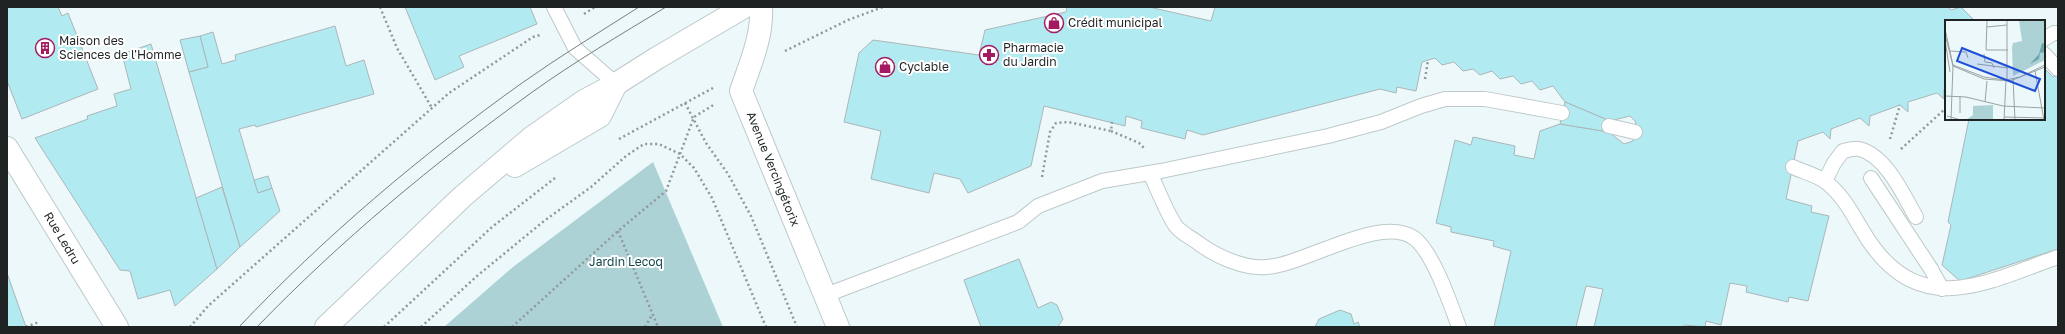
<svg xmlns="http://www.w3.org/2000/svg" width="2065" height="334" font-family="'Golos Text',sans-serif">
<rect width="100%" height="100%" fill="#ecf8f9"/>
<polygon fill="#add2d6" points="653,162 723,327 444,327 513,267"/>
<g fill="#b1ebf1" stroke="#acb6b8">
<polygon points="7,7 58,7 62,16 68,13 98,89 22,119 7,81"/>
<polygon points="405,7 530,7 537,24 459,56 464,67 435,80"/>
<polygon points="1067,7 1149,7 1211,21 1215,7 1948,7 1951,10 1961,7 1975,21 1946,21 1946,88 1944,89 1944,99 1937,93 1908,102 1908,112 1900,105 1870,116 1869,126 1860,118 1831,129 1830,139 1823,132 1798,141 1786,199 1812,206 1811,212 1829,216 1808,301 1789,297 1788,302 1746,292 1747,286 1730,283 1721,325 1706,321 1705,327 1684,325 1683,327 1594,327 1603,289 1586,286 1576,327 1494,327 1511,251 1493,246 1494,241 1451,232 1451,227 1436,223 1455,140 1471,145 1473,137 1515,146 1514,155 1534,159 1540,131 1560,124 1609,132 1624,144 1633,141 1636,122 1630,116 1610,121 1565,102 1553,86 1540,90 1532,81 1521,84 1513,76 1500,79 1492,71 1480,75 1473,69 1463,71 1454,62 1442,65 1435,58 1422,62 1416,91 1397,87 1396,93 1380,89 1203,135 1187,130 1185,139 1141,128 1142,121 1126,116 1125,126 1044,106 1031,166 968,193 960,179 934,173 929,193 871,179 881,131 844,122 859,53 873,40 979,55 985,30 1066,12"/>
<polygon points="335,26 346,66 364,60 374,94 256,127 255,125 239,129 258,193 272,188 280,211 240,247 189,72 208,67 200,36 213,32 222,64 236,60 235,55"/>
<polygon points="200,36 208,67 189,72 180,40"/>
<polygon points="151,44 217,269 175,306 170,290 138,299 130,271 120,270 35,138 88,119 87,116 117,106 114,94 131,89 122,54"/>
<polygon points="2044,68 2053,77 2058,75 2058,249 1960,281 1942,265 1951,225 1948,222 1969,119 2044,119"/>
<polygon points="1565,102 1610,121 1609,132 1560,124"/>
<polygon points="268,176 272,188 258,193 254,180"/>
<polygon points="222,187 240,247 217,269 196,198"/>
<polygon points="1019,259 1038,308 1051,302 1057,305 1063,319 1059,325 1059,327 981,327 964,280"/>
<polygon points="7,273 26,327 7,327"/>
<polygon points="1340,310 1351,314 1354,324 1358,322 1360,327 1315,327 1319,319"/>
</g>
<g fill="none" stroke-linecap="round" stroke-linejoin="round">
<defs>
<g id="lane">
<polyline points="554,7 575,48 616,84"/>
<polyline points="2044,39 2054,33 2058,33"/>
<polyline points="2044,54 2058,69"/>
<polyline points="1609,126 1635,132"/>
<path d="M 1793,167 C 1803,172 1817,175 1826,182 C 1849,200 1857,226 1874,248 C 1926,318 1992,280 2058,257"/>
<path d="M 1150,173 C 1158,190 1165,209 1175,225 C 1180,233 1194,239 1201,245 C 1218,257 1245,269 1266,267 C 1305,265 1380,214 1414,238 C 1433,252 1451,305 1459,327"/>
<polyline points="1871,178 1931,269 1942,289"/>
<path d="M 1825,181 L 1834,163 L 1843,151 C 1848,150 1855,148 1859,149 C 1886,155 1904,196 1916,217"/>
<polyline points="826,295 1018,222 1038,206 1102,181 1161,171 1328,136 1381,122 1421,106 1445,99 1485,99 1562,113"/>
</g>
<polyline id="street" points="7,148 117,327"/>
<g id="secondary">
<path d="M 761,7 C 763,35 750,65 741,91 L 838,327"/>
<polyline points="515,166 600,116 616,84"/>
<polyline points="326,327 462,197 531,138 584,101 616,84 657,58 744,7"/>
</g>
</defs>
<use href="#lane" stroke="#bec9ca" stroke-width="16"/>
<use href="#street" stroke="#bec9ca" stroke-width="24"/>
<use href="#secondary" stroke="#bec9ca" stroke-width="24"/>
<g stroke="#909899" stroke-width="2.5" stroke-dasharray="2 3" stroke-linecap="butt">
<polyline points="380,7 397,48 432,108"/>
<polyline points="584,14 595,7"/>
<polyline points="785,51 848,20 883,7"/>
<polyline points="1425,79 1428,60"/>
<polyline points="685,103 706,143 728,174 751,216 797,327"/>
<polyline points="1111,131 1139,143 1144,148"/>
<polyline points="619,139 713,88"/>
<polyline points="1890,139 1900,105"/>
<polyline points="1901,149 1946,108"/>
<polyline points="1042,177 1050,132 1056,123 1068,122 1111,131 1112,122"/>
<polyline points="618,231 658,327"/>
<polyline points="26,327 39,322"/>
<polyline points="190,327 208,306 449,93 533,37 540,35"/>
<polyline points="384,327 492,227 555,178"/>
<polyline points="421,327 477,276 544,221 591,187 626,156 644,144 659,144 680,154 694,168 712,198 766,327"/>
<polyline points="512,327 618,231 666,191 694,117 715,104"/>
<polyline points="645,327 652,315"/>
</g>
<use href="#lane" stroke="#fff" stroke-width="14"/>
<use href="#street" stroke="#fff" stroke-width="22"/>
<use href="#secondary" stroke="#fff" stroke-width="22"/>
<g stroke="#777e7f" stroke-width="1">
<path d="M 239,327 C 324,237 421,155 522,83 C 560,56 600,32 639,7"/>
<path d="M 257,327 C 340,241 434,163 531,93 C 574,62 620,35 666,7"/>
</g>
</g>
<defs>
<symbol id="shop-ring" viewBox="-11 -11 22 22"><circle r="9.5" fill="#fff" stroke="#a31a63" stroke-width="1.5"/><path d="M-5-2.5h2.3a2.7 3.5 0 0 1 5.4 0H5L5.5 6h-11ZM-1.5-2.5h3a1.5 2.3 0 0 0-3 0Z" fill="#a31a63"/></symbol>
<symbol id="building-ring" viewBox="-11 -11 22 22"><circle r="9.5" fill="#fff" stroke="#a31a63" stroke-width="1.5"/><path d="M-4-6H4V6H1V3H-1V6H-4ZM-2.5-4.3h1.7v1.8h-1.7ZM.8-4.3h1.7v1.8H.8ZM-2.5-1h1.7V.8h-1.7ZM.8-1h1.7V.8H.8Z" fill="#a31a63"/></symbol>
<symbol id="pharmacy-ring" viewBox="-11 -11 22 22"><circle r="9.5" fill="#fff" stroke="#a31a63" stroke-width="1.5"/><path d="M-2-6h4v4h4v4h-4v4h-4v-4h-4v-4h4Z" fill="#a31a63"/></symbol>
</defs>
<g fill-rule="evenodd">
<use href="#shop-ring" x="1043" y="12" width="22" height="22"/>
<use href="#building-ring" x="34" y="37" width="22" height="22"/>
<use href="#pharmacy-ring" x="978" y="44" width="22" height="22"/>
<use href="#shop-ring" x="874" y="56" width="22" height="22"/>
</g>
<g text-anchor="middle" stroke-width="4" stroke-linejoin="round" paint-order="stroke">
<g font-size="12" fill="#1f2324" stroke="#fff" text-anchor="start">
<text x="1068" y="27">Crédit municipal</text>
<text x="59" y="45">Maison des<tspan x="59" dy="14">Sciences de l'Homme</tspan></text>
<text x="1003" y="52">Pharmacie<tspan x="1003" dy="14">du Jardin</tspan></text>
<text x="899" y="71">Cyclable</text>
</g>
<g font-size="12" fill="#1f2324" stroke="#fff">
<text transform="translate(773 169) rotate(68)" y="4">Avenue Vercingétorix</text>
<text transform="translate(62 238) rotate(59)" y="4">Rue Ledru</text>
</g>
<g font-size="12" fill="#11454a" stroke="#fff">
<text x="626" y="266">Jardin Lecoq</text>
</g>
</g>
<g transform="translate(1945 20)">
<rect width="100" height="100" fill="#ecf8f9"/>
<path d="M 74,0 L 100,0 L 100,40 L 68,56 L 67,27 L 68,23 L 77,21 ZM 48,85 L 48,100 L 21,100 L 28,95 L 28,86 Z" fill="#add2d6"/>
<path d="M 97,23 L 100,24 L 100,32 L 95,33 L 94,39 L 85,44 L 94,34 Z" fill="#6ea6ac"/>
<path fill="none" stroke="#9aa3a4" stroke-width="1" d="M 42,0 L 41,30 L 63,30M 42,7 L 62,5M 0,9 L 8,45 L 6,100M 0,14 L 8,46 L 39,59 L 65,61 L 100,47M 0,20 L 5,52M 5,31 L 21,32 L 23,38M 39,34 L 40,42 L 47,43 L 49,48M 32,44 L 63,48M 8,45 L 39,57 L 60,60M 90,51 L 99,100M 62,59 L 62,0M 68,59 L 70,100M 0,76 L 21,77 L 58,86 L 100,88M 40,82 L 42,61M 15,93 L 15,76M 2,96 L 16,100M 59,97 L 100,98M 59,100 L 61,60 L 75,57 L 100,45"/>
<path fill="#1d4ed8" fill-opacity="0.15" stroke="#1d4ed8" stroke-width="2" d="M 17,28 L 95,59 L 90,71 L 12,41 Z"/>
<rect width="100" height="100" fill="none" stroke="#1f2324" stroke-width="2"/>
</g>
<rect width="2065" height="334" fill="none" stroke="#1f2324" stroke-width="16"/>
</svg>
